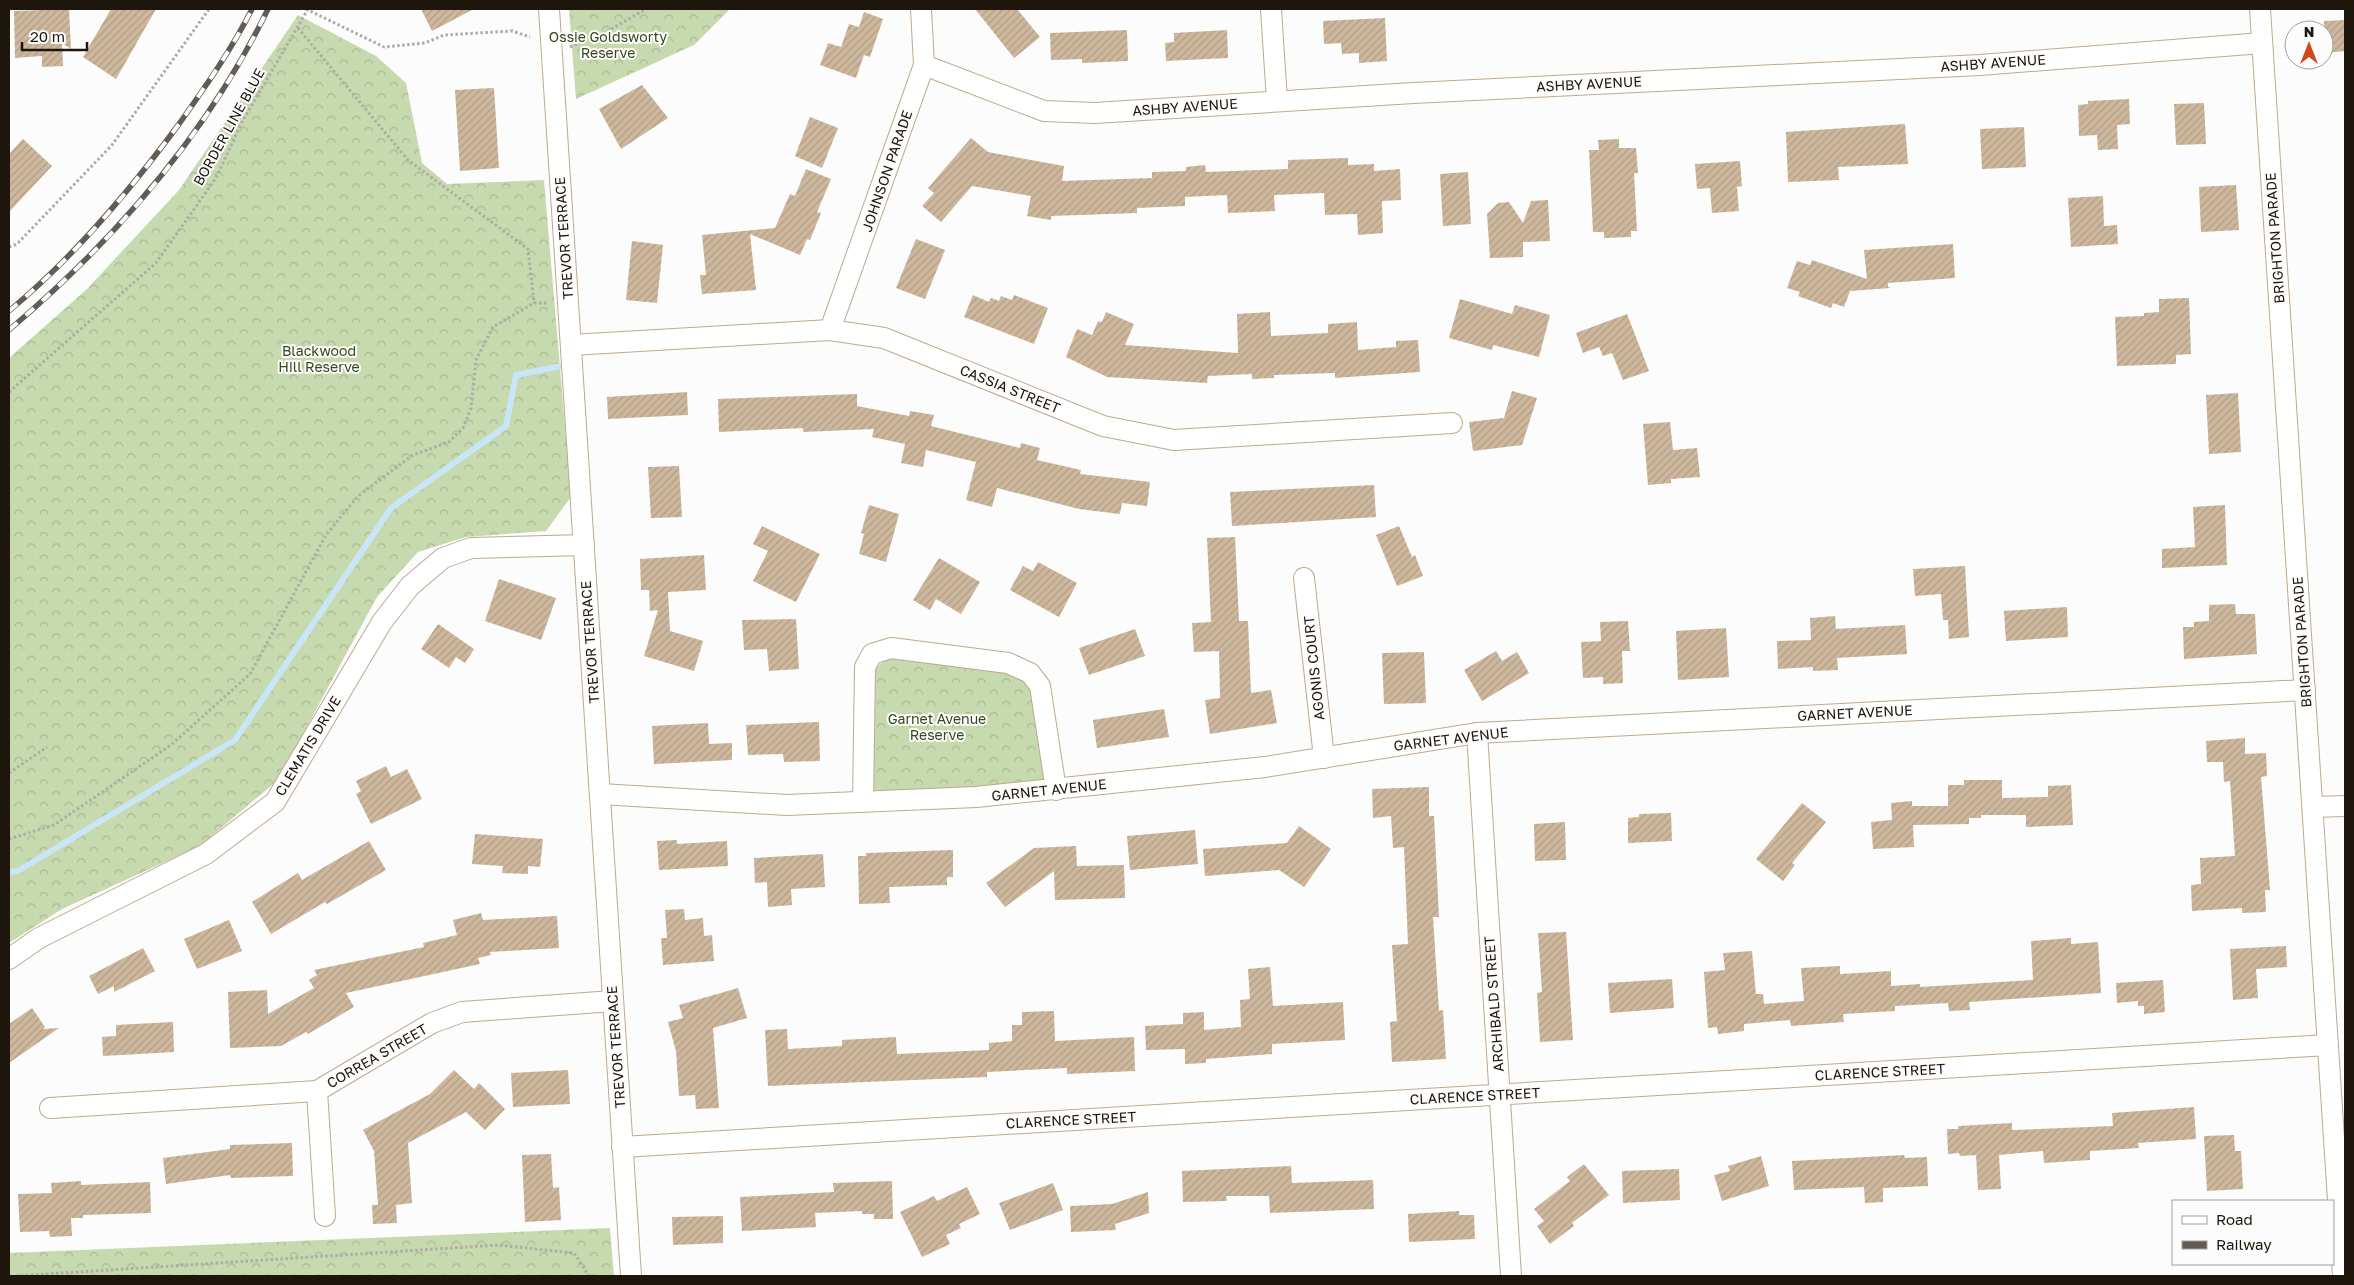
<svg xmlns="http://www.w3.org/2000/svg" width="2354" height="1285" font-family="'Golos Text',sans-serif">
<defs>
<pattern id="forest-crowns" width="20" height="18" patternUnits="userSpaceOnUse" patternTransform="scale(1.25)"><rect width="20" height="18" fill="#c7d9ae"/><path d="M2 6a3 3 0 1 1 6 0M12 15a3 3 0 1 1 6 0" fill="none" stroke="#aaba94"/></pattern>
<pattern id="building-hatch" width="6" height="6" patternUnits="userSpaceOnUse" patternTransform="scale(1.25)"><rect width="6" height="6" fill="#ceb89d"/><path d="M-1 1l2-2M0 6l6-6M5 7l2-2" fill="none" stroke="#b09d86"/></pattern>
</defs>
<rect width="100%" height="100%" fill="#fcfcfc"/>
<g fill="url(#forest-crowns)">
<polygon points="569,9 730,9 694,45 576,99"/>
<polygon points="298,15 376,56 406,83 422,163 447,184 544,180 571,497 546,531 466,537 418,552 377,597 278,780 200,846 62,909 9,943 9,358 87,289 179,190"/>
<polygon points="891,655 1005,670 1026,679 1036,691 1048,785 868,796 872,671"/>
<polygon points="610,1228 614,1276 9,1276 9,1253"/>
</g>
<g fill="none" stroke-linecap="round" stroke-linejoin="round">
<polyline stroke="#c9e6f8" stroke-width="6" points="9,872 18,871 235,740 391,508 506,426 516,375 571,364"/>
</g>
<g fill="url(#building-hatch)">
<polygon points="69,9 71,49 62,43 63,66 42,67 42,56 15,58 14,11"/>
<polygon points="111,9 156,9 116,79 83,57"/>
<polygon points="421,9 474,9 432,31"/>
<polygon points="975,9 1017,9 1040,37 1014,58"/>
<polygon points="864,12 883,19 870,57 864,55 856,78 820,65 828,43 841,47 849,24 859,27"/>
<polygon points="1385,18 1387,61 1359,63 1359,53 1342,54 1341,43 1324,44 1323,21"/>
<polygon points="2345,20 2345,51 2324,53 2324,21"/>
<polygon points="1127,30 1128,61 1082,63 1082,59 1051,60 1050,33"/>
<polygon points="1227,30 1228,58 1166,61 1165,43 1174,42 1174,33"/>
<polygon points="642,85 668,118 621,149 599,109"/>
<polygon points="494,88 499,168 460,171 455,90"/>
<polygon points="2129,99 2130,124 2117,125 2118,149 2098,150 2097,135 2079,136 2078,105 2088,104 2088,101"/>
<polygon points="2204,103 2206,144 2176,145 2174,104"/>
<polygon points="810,117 838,128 822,168 795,156"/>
<polygon points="1905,124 1908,164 1838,167 1839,180 1788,182 1786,132"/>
<polygon points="2024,127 2026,167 1982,169 1980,129"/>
<polygon points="971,138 988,152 1064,166 1062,181 1152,178 1152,172 1186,171 1186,167 1205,165 1206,172 1288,169 1288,160 1348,158 1348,165 1374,164 1374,171 1400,169 1401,200 1382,201 1383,233 1358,235 1357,214 1325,215 1324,193 1274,195 1275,211 1228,213 1227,195 1185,197 1185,206 1137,208 1137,213 1051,216 1051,220 1027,216 1031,196 972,186 941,222 922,206 934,193 928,188"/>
<polygon points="23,139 52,166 9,212 9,154"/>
<polygon points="1619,139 1619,148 1636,148 1638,173 1634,173 1637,231 1631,231 1631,237 1604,238 1604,232 1593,232 1589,150 1599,150 1598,140"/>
<polygon points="1740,161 1742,186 1737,187 1739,211 1712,213 1710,188 1697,189 1695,164"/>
<polygon points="806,169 831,179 817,212 821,213 810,240 807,239 800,255 750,234 756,290 702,294 700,275 706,275 702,235 775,228 790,194 795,196"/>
<polygon points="1468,172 1471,224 1443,226 1440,174"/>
<polygon points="2236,185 2239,230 2201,232 2199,187"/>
<polygon points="2103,196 2104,226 2117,225 2118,244 2071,247 2068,198"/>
<polygon points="1548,200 1550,241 1523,242 1523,257 1490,258 1487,214 1498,203 1509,202 1523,223 1531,201"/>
<polygon points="916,239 945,250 925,299 896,288"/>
<polygon points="632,241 663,245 657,303 626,300"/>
<polygon points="1953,244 1955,278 1888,283 1888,287 1891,288 1850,291 1844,307 1833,303 1831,308 1798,296 1800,292 1787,288 1797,261 1810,265 1812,260 1867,279 1864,250"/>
<polygon points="973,295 989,302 991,298 999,301 1001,296 1012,300 1014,295 1048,308 1034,344 964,317"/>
<polygon points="2189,298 2191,354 2176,355 2176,364 2117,366 2115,317 2144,316 2144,313 2159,312 2159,299"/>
<polygon points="1460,299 1512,314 1515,305 1550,315 1539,357 1493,345 1492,350 1449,338"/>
<polygon points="1106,312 1134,324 1125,345 1238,353 1237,314 1270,312 1271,336 1328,333 1328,324 1357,322 1358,350 1396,347 1396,341 1418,340 1420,372 1335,378 1335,373 1274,375 1274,378 1252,379 1252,374 1208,376 1207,383 1107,377 1066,357 1077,329 1092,335 1098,321 1102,322"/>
<polygon points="1627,314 1649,371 1623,380 1612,353 1603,356 1599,347 1583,353 1576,333"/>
<polygon points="1512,391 1537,398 1522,445 1473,451 1469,422 1504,418"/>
<polygon points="687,392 688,415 608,419 607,397"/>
<polygon points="2238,393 2241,452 2209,454 2206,395"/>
<polygon points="857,394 857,406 909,416 910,411 934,415 931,426 1020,448 1021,443 1040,448 1037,460 1081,470 1080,474 1150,482 1147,506 1122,503 1120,514 1079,509 997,488 992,507 966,500 976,462 926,450 923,467 901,463 905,444 872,437 874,429 803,432 803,428 719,432 718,399"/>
<polygon points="1670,422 1673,450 1697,448 1700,477 1671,479 1671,483 1648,485 1643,424"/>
<polygon points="679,466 682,517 651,518 648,467"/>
<polygon points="1374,485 1376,517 1232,526 1230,492"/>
<polygon points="869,505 899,514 886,562 859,554 864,534 861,533"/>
<polygon points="2225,505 2227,565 2162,568 2162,549 2195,547 2193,507"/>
<polygon points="762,526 820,554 796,602 753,581 768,551 753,544"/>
<polygon points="1399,526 1412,557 1415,555 1423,576 1397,586 1376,535"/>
<polygon points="1235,537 1239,621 1248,621 1251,693 1271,690 1277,723 1210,734 1205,700 1220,698 1219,651 1194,652 1192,623 1211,622 1207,538"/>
<polygon points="704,555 706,590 668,592 670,631 703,641 694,671 644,656 658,610 650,611 649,590 641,590 640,559"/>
<polygon points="939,558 980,582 961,614 936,599 930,610 913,600"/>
<polygon points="1038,562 1077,583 1059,617 1010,590 1023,566 1033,571"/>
<polygon points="1965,566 1969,637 1949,639 1948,620 1943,620 1941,594 1915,596 1913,569"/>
<polygon points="499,579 556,598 541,640 485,621"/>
<polygon points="2235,604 2236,614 2255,614 2257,654 2184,659 2183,627 2194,627 2194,622 2209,621 2209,605"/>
<polygon points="2067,607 2068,637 2006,641 2004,611"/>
<polygon points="1835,616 1836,629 1905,625 1907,654 1837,658 1838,670 1813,671 1813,667 1778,669 1777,641 1811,640 1810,618"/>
<polygon points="796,619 799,669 769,671 767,649 744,650 742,620"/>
<polygon points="1628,621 1630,651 1622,651 1623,683 1603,684 1603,677 1583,678 1581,642 1601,641 1600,622"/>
<polygon points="438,624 474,649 465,663 456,657 449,668 421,649"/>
<polygon points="1726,628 1729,677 1678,680 1676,631"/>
<polygon points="1135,629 1145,656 1089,675 1079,648"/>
<polygon points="1496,651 1502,661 1517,652 1529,673 1482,701 1464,670"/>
<polygon points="1424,652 1426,703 1384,704 1382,653"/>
<polygon points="1164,709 1169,737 1097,748 1093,720"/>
<polygon points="819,722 820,761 784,762 783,754 748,755 746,725"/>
<polygon points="708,723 709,744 732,743 732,760 654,764 652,726"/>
<polygon points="2245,738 2245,754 2266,753 2267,776 2261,777 2270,890 2265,890 2266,912 2242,913 2242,908 2192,911 2191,885 2201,884 2200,858 2235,856 2230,781 2224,782 2223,762 2207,762 2206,741"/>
<polygon points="386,766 391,777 407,769 422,799 371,824 356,794 361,791 356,781"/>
<polygon points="1964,780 2002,780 2002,798 2048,797 2048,786 2071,785 2073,825 2026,827 2026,815 1981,815 1981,818 1969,818 1969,824 1913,825 1914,847 1873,849 1871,822 1892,820 1891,803 1912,801 1912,806 1948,806 1948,785 1964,785"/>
<polygon points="1429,787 1429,816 1434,816 1439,917 1433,917 1439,1011 1443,1010 1446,1059 1392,1062 1390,1022 1397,1021 1392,945 1408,944 1404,847 1393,848 1391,816 1373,818 1372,789"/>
<polygon points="1802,803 1826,822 1792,863 1795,865 1783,881 1756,859"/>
<polygon points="1671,813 1672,841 1628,843 1628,818 1639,817 1639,814"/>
<polygon points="1565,822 1566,860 1535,861 1534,824"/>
<polygon points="1299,826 1331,849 1304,887 1279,870 1205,876 1203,849 1287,843"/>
<polygon points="1195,830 1198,864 1130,870 1127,836"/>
<polygon points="475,834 543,839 540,867 528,866 528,874 502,873 503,866 472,864"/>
<polygon points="677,840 677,844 727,841 728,866 659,870 657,841"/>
<polygon points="369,841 386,870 327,904 325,902 271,934 252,902 298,873 302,880"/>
<polygon points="1076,846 1077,866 1124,865 1125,898 1055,900 1054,871 1005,907 986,883 1034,848"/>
<polygon points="953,850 953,877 947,877 947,885 889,887 890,903 859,904 858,856 866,856 866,853"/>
<polygon points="823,854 825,887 791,889 792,905 768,907 767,882 755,883 754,858"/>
<polygon points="684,909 685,920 703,918 704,936 712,935 714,961 663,965 661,938 667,938 665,910"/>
<polygon points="481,913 483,920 557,916 559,948 490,952 491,955 478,958 480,964 346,993 354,1007 308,1034 306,1032 281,1046 230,1048 228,992 267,990 268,1014 314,988 309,980 317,975 314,970 424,947 423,943 457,935 453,920"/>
<polygon points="229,920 242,951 197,969 184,939"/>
<polygon points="1566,932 1573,1040 1540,1042 1537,993 1542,992 1538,933"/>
<polygon points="2071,938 2071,944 2098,942 2101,993 1969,1002 1970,1010 1949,1011 1948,1003 1895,1006 1895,1011 1843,1014 1844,1022 1791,1026 1790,1020 1744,1024 1744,1031 1718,1034 1717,1027 1708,1028 1704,972 1725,970 1723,953 1752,951 1756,994 1763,994 1764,1004 1804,1001 1801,968 1840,966 1840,974 1891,971 1891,986 1920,984 1920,987 2033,980 2031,941"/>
<polygon points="2286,946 2287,967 2256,969 2258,998 2233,1000 2230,949"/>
<polygon points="143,948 155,971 114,992 114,986 98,994 89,976"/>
<polygon points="1270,967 1273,1006 1343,1002 1345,1040 1272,1044 1272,1054 1206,1059 1206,1063 1185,1064 1185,1049 1146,1050 1145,1026 1183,1024 1183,1013 1204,1012 1204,1030 1241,1027 1240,1000 1250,999 1248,969"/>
<polygon points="1672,979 1674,1008 1610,1013 1608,983"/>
<polygon points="2163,980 2165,1012 2144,1014 2144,1006 2138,1006 2138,1001 2117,1003 2116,983"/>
<polygon points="738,988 747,1018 713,1028 719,1108 696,1109 695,1095 679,1096 676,1051 668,1022 683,1018 679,1005"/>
<polygon points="32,1008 45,1027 43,1029 59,1028 9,1063 9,1024"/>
<polygon points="1054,1011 1055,1041 1134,1037 1135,1071 1067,1074 1067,1068 987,1072 987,1077 768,1086 765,1030 787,1029 788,1049 842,1046 842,1040 896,1037 897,1054 989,1050 989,1043 1012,1041 1012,1025 1022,1025 1022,1012"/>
<polygon points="173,1022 174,1052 103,1056 102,1037 116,1036 116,1025"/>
<polygon points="454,1070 474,1089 479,1083 505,1109 485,1130 466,1112 408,1143 412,1203 396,1205 397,1223 373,1224 372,1205 378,1205 374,1151 363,1130 430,1094"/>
<polygon points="568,1070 570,1104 513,1107 511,1073"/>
<polygon points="2194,1107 2196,1139 2138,1143 2139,1148 2090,1151 2090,1160 2044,1163 2043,1151 1999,1155 2001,1189 1978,1190 1976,1155 1960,1156 1959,1153 1948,1154 1947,1129 1958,1129 1958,1126 2012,1123 2012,1130 2113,1126 2112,1113"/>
<polygon points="2234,1135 2235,1151 2241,1151 2243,1189 2207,1191 2204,1136"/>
<polygon points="292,1143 293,1176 231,1178 230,1175 166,1184 163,1158 230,1149 230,1145"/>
<polygon points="551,1154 553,1188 559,1187 561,1220 525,1222 522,1155"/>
<polygon points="1904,1155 1905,1158 1927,1157 1928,1186 1883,1188 1883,1202 1865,1203 1864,1187 1794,1190 1792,1161"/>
<polygon points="1761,1156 1769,1186 1722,1201 1714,1175 1730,1171 1728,1166"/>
<polygon points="1584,1164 1609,1195 1572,1223 1574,1226 1550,1244 1537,1226 1544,1221 1534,1209 1570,1181 1567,1177"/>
<polygon points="1291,1166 1292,1183 1373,1180 1374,1209 1270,1213 1269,1196 1226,1196 1227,1201 1183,1202 1182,1171"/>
<polygon points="1679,1169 1680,1200 1623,1203 1622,1171"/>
<polygon points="81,1181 81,1185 150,1182 151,1213 83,1215 83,1218 71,1218 72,1236 50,1237 49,1231 20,1232 18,1194 52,1193 51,1183"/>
<polygon points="892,1181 893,1219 874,1219 874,1214 862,1214 862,1211 815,1213 816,1227 742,1231 740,1197 834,1192 833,1183"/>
<polygon points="1053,1183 1063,1210 1010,1230 999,1203"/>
<polygon points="967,1187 980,1214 959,1224 961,1228 946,1235 950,1244 922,1257 900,1212 934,1196 937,1201"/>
<polygon points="1148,1192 1149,1213 1115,1224 1116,1230 1071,1232 1070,1206 1112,1204"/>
<polygon points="1459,1211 1459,1215 1474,1215 1475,1239 1409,1242 1408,1214"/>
<polygon points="723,1216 723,1243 673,1245 672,1217"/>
</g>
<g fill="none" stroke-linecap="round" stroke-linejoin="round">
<defs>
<g id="minor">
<polyline points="549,9 631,1276"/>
<polyline points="1271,9 1277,101"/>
<polyline points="2260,9 2343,1276"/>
<polyline points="924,65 1044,111 1095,113 1413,93 1980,65 2262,43"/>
<polyline points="830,330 924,65 921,9"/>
<polyline points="571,345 830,330 884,338 1103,426 1174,440 1452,423"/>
<polyline points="1304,578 1324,758"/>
<polyline points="1477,733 1511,1276"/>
<polyline points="600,794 787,805 976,797 1265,767 1477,733 2305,690"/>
<polyline points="863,802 865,667 872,654 891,648 1008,663 1030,673 1040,686 1056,790"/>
<polyline points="2313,807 2345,806"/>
<polyline points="9,959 39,938 206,854 275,802 382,622 410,586 443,558 471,548 584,545"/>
<polyline points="317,1091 325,1216"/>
<polyline points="50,1108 317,1091 432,1023 462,1012 613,1001"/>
<polyline points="622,1147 2328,1045"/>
</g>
</defs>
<use href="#minor" stroke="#bea98e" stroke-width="22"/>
<g stroke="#afaca8" stroke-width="3" stroke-dasharray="2.5 2.5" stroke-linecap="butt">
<polyline points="306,9 384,47 425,43 444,35 512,31 530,37"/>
<polyline points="298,28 408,160 528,249 534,303"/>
<polyline points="570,47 601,35 646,9"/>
<polyline points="9,247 17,244 112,145 209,9"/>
<polyline points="9,392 156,263 216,178 242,122 308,9"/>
<polyline points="9,773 47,747"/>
<polyline points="9,839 54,825 171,745 250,674 326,535 358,496 413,455 449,442 463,428 471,408 476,360 493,327 534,303 548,303"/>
<polyline points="16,1276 498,1245 574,1253 589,1276"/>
</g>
<use href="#minor" stroke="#fff" stroke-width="20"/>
<defs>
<g id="rail">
<path d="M 9,311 C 74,257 129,192 179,124 C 205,87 232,49 252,9"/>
<path d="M 9,330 C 115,240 207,135 268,9"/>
</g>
</defs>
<use href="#rail" stroke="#625c55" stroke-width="5.5"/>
<use href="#rail" stroke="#fcfcfc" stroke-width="4" stroke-dasharray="11" stroke-linecap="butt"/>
</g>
<g text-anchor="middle" stroke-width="4" stroke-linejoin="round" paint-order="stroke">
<g font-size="14" fill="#364815" stroke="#fcfcfc">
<text x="608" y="42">Ossie Goldsworty<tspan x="608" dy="16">Reserve</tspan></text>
<text x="319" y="356">Blackwood<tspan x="319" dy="16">Hill Reserve</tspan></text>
<text x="937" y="724">Garnet Avenue<tspan x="937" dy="16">Reserve</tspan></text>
</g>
<g font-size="14" fill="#1e160c" stroke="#fcfcfc">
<text transform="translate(1993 63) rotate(-4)" y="5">ASHBY AVENUE</text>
<text transform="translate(1589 84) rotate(-3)" y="5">ASHBY AVENUE</text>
<text transform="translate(1185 107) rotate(-4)" y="5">ASHBY AVENUE</text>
<text transform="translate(229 127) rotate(-61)" y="5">BORDER LINE BLUE</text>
<text transform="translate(887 171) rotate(-71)" y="5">JOHNSON PARADE</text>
<text transform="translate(564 238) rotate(-94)" y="5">TREVOR TERRACE</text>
<text transform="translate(2275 238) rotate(-94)" y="5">BRIGHTON PARADE</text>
<text transform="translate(1010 389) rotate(22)" y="5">CASSIA STREET</text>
<text transform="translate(590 642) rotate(-94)" y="5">TREVOR TERRACE</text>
<text transform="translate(2302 642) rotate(-94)" y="5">BRIGHTON PARADE</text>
<text transform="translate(1314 668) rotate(-96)" y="5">AGONIS COURT</text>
<text transform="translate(1855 713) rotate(-3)" y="5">GARNET AVENUE</text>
<text transform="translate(1451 739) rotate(-7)" y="5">GARNET AVENUE</text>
<text transform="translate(308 746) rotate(-59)" y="5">CLEMATIS DRIVE</text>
<text transform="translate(1049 790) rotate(-6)" y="5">GARNET AVENUE</text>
<text transform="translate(1494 1004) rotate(-94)" y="5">ARCHIBALD STREET</text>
<text transform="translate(616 1047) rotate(-94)" y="5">TREVOR TERRACE</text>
<text transform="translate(377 1056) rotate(-30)" y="5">CORREA STREET</text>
<text transform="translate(1880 1072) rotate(-3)" y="5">CLARENCE STREET</text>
<text transform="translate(1475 1096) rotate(-3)" y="5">CLARENCE STREET</text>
<text transform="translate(1071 1120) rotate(-3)" y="5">CLARENCE STREET</text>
</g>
</g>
<rect width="2354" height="1285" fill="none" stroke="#1e160c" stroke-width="20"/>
<rect x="2172" y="1200" width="162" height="65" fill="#fcfcfc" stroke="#a3a09c"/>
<rect x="2182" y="1216" width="25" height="8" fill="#ffffff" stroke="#a3a09c"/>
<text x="2216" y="1225" font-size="15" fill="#1e160c">Road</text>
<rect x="2182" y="1241" width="25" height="8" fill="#625c55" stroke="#a3a09c"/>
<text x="2216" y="1250" font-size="15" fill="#1e160c">Railway</text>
<g transform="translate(2309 45)"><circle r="24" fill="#fcfcfc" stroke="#a3a09c"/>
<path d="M0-4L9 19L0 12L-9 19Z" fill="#cf471a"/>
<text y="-8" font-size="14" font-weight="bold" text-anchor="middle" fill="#1e160c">N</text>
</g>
<path d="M22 42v8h65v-8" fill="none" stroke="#1e160c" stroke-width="2.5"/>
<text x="30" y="42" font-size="15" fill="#1e160c" stroke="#fcfcfc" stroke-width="4" paint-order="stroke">20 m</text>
</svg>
